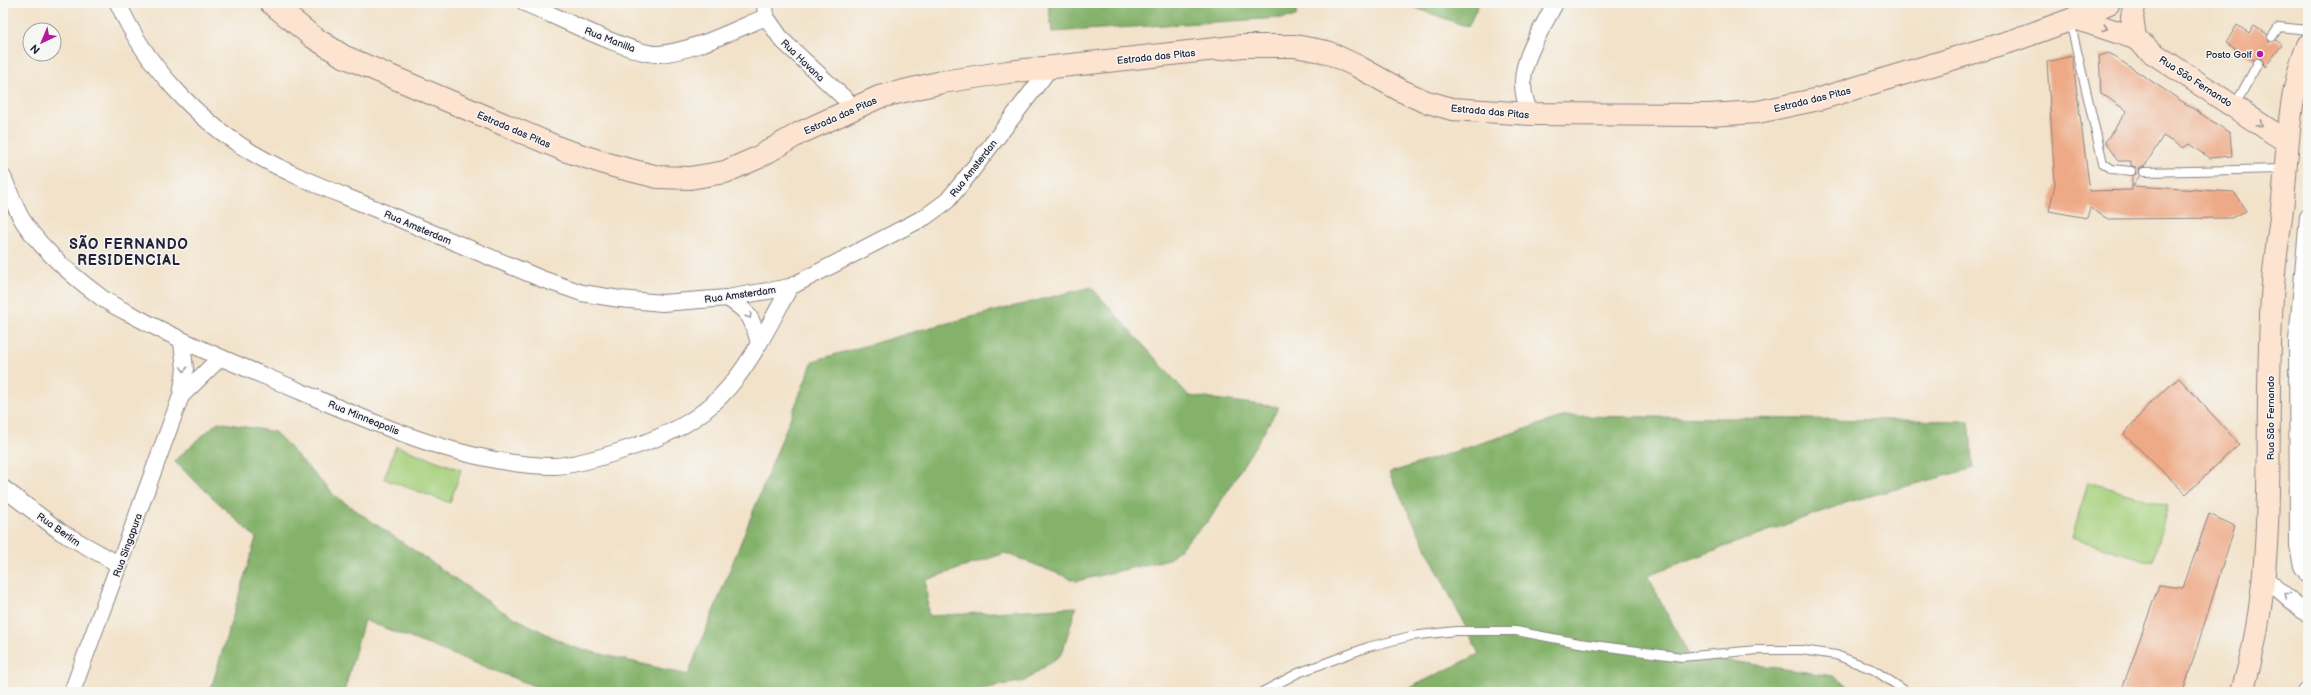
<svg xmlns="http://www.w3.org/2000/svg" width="2311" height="695" font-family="'Balsamiq Sans',sans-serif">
<rect width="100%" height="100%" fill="#f6f6f2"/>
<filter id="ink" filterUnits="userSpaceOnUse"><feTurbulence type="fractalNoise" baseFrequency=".025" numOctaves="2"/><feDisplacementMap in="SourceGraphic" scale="8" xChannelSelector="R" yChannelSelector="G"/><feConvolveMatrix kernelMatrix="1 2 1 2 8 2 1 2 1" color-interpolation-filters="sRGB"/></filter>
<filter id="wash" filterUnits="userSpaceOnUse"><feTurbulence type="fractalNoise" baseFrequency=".012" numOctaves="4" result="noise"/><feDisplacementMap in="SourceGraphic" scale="16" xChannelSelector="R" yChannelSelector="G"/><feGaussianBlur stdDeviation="0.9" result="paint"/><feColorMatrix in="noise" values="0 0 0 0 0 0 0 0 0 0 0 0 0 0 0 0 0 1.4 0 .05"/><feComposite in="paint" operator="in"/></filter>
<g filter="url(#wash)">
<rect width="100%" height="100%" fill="#f2e2c9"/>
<g fill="#a6d07b" stroke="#64795b">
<polygon points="396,446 461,470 450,503 384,479"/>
<polygon points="2088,482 2168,506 2152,562 2072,538"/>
</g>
<g fill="#84b26b" stroke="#536a53">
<polygon points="1048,3 1297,3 1296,17 1052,32"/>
<polygon points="1402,3 1479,3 1468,27"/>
<polygon points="1091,287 1189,396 1279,407 1210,519 1169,559 1077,581 1005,553 926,580 928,616 1076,607 1062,654 1025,681 966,692 550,692 364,620 344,692 210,692 256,538 174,461 218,422 275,432 335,496 502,611 572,647 688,675 813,361 920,330"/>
<polygon points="1565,416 1969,421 1974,468 1848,502 1647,575 1689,655 1833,676 1858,692 1401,692 1479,654 1389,473"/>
</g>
<g id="blocks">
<g fill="#eeaa87">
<polygon points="2237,25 2249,33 2254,26 2267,34 2269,42 2276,40 2282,45 2265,67 2261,58 2253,60 2226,43"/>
<polygon points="2109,53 2230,133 2232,156 2209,158 2189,144 2183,148 2163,136 2145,166 2139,169 2140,175 2133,186 2234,192 2246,211 2231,218 2108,219 2090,208 2087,218 2049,211 2055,184 2047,62 2072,56 2090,191 2132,190 2132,176 2136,174 2136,168 2131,165 2131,161 2118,161 2105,142 2127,111 2101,93 2099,56"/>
<polygon points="2179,378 2239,444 2186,494 2124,434 2149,404"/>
<polygon points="2209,514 2235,526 2183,692 2121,692 2159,585 2183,588"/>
</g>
</g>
</g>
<g filter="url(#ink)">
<use href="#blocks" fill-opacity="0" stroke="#8a8282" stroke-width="1"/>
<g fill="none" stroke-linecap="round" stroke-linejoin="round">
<defs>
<g id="service">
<polyline points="2070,21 2103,163 2112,169 2131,171"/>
<polyline points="2272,37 2279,27 2308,30"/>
<polyline points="2235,105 2258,63"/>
<polyline points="2144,172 2285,169"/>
<polyline points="1262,692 1298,673 1368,647 1411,636 1456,631 1516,631 1579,643 1682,657 1757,650 1801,650 1836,655 1874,670 1907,692"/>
</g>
<g id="minor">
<path d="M 118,3 C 144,63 196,119 251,152 C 291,176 336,192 378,210 C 433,233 487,256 542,279 L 582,293 L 620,299 L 662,303 L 727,298 L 790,287 L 925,217 L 947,201 L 966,178 L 1050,68"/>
<path d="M 525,3 C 552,14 634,56 659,54 C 694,51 734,30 766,17"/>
<polyline points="765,3 766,17 782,40 855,108"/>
<path d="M 1531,114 C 1509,73 1537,40 1555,3"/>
<path d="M 3,177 C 9,191 15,208 23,221 C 42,250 75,278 102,298 C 113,306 127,312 140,319 C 181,341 223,359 267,377 C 354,414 459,466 555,466 C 583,465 643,445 670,432 C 734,403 758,345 790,287"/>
<polyline points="2308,217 2297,341 2298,546 2302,566 2308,575"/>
<path d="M 727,298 C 750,312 752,318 759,343"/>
<polyline points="181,396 220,358"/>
<polyline points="3,488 61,532 120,565"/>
<polyline points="2264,577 2308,615"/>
<polyline points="72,692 181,396 185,369 182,342"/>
<polyline points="2306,692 2308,691"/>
</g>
<g id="secondary">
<polyline points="271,3 313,37 343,56 564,150 614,166 658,177 690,178 725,172 757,158 800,133 879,97 942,82 1008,72 1243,46 1295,46 1327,52 1357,66 1402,91 1424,101 1452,109 1531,114 1709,115 1758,112 1819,99 2015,40 2070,20 2109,3"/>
<polyline points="2135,3 2132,16 2135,38 2150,51 2287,142"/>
<polyline points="2075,18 2135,38"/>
<path d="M 2242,692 C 2272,593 2268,488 2269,386 C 2270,352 2270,318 2273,284 C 2275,256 2280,228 2283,200 C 2288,148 2288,93 2308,45"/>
</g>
</defs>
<use href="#service" stroke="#8a8282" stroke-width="10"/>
<use href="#minor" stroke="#8a8282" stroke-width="18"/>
<use href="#secondary" stroke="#8a8282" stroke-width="24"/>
<use href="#service" stroke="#fff" stroke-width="8"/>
<use href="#minor" stroke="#fff" stroke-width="16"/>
<use href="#secondary" stroke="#fde4d1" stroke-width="22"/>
</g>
<defs><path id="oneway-chevron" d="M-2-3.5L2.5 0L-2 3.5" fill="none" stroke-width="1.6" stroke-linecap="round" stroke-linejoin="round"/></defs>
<g stroke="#9a8d8e">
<use href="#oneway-chevron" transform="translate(2105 28) rotate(19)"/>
<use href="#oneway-chevron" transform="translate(2260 124) rotate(35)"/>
</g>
<g stroke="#9c9ca7">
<use href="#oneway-chevron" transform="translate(749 316) rotate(58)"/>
<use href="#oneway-chevron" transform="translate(184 369) rotate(92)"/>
<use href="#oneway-chevron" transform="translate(2287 595) rotate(-141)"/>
</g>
</g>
<circle fill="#b5179e" stroke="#f6f6f2" stroke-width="1.5" cx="2260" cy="54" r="4"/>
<g text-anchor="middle" stroke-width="3" stroke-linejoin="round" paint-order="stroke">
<g font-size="10" fill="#22223b" stroke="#f6f6f2">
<text transform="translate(610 39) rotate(21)" y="4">Rua Manilla</text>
<text transform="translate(1156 56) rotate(-6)" y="4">Estrada das Pitas</text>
<text transform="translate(803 60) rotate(44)" y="4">Rua Havana</text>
<text transform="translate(2196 81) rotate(33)" y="4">Rua São Fernando</text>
<text transform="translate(1812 99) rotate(-14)" y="4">Estrada das Pitas</text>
<text transform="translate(1490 111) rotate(5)" y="4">Estrada das Pitas</text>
<text transform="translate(840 115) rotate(-24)" y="4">Estrada das Pitas</text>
<text transform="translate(514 129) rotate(23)" y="4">Estrada das Pitas</text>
<text transform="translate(973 168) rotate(-52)" y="4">Rua Amsterdan</text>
<text transform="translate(418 227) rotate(23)" y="4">Rua Amsterdam</text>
<text transform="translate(740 294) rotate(-8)" y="4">Rua Amsterdam</text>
<text transform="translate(364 417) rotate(22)" y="4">Rua Minneapolis</text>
<text transform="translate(2270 418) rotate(-90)" y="4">Rua São Fernando</text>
<text transform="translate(59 529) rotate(35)" y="4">Rua Berlim</text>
<text transform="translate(127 545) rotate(-70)" y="4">Rua Singapura</text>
</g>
<g font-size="10" fill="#22223b" stroke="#f6f6f2" text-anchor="end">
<text x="2252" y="58">Posto Golf</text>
</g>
<g font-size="14" font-weight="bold" letter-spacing="1" fill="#22223b" stroke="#f6f6f2">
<text x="129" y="249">SÃO FERNANDO<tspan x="129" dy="16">RESIDENCIAL</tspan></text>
</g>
</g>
<rect width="2311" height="695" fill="none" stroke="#f6f6f2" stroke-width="16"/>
<g transform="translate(42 42) rotate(224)"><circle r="19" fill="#f6f6f2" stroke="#a1a1a9"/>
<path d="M0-3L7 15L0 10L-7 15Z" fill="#b5179e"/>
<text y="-6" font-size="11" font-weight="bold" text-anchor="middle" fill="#22223b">N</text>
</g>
</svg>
